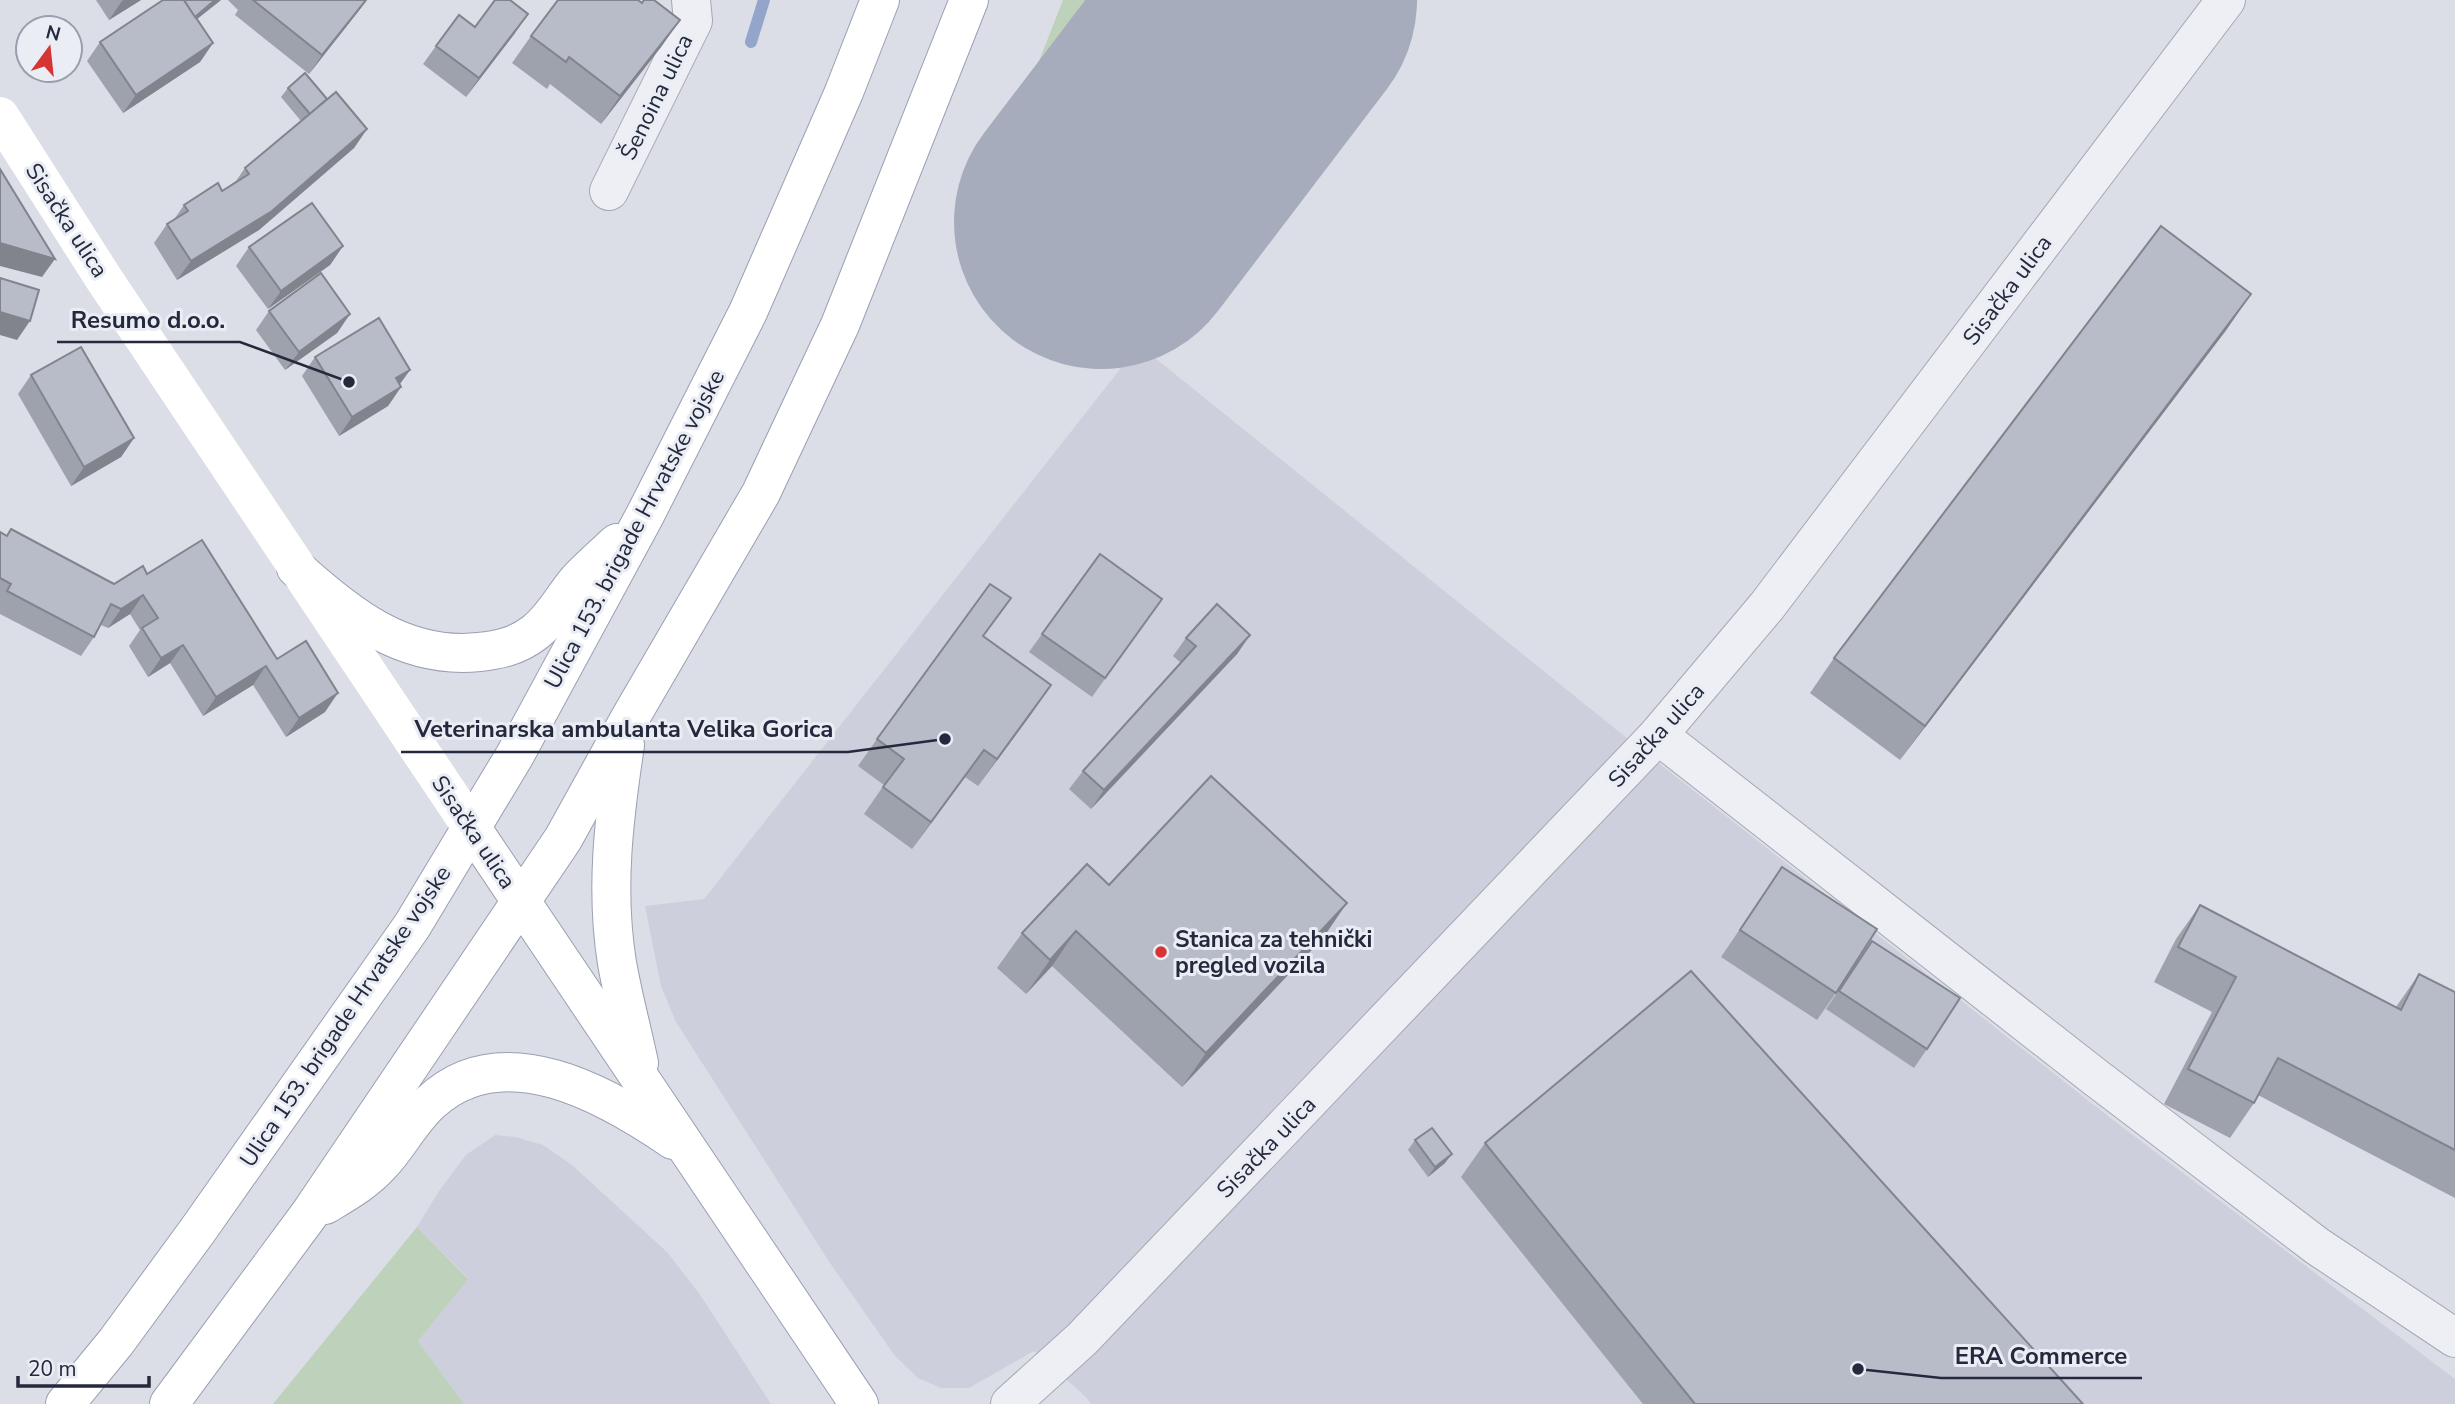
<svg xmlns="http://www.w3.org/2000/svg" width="2455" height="1404" font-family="'Nunito Sans',sans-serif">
<rect width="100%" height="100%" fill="#dbdee6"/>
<g fill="#cdd0dc">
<polygon points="1139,345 1628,739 2113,1120 2455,1379 2455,1404 1091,1404 1086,1397 1034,1351 969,1388 941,1388 918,1378 895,1356 830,1263 676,1022 661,986 645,906 704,899"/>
<polygon points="495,1135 515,1137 543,1145 572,1165 667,1252 701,1296 771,1404 464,1404 418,1341 468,1278 417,1227 439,1191 466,1155"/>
</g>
<g fill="#bdd1bb">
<path d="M 1063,0 L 1207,0 L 1036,241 C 1009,213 1001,205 998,165 Z"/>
<polygon points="417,1227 468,1279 418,1341 464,1404 273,1404"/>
</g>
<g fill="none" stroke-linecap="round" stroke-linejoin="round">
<polyline stroke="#93a5ca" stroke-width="12" points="751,42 764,0"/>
<polyline stroke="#a7acbc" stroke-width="294" points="1101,222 1270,0"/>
<defs>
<g id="street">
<polyline points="609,191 693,21 691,0"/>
<polyline points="1658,735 2095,1077 2317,1246 2455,1338"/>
<polyline points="1010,1404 1082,1339 1658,735 1767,606 2226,0"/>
</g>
<g id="primary">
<path d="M 296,568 C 348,615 404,660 479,652 C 499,650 517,646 534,633 C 553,619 563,597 578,580 C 590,567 604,555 617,543"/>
<path d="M 625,745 C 614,818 605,889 617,963 C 623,997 632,1030 639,1063"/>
<polyline points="471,827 859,1404"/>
<path d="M 325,1205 C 345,1193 365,1182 381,1164 C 399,1145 411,1120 431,1102 C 503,1035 607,1095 673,1140"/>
<polyline points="65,1404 116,1342 198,1230 412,926 515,755 644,517 748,312 844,92 880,0"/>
<polyline points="169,1404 311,1212 563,839 630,718 761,493 840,325 969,0"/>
</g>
</defs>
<use href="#street" stroke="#a4a8b3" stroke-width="40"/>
<use href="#primary" stroke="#99a0b3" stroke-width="40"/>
<use href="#street" stroke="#edeff5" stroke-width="38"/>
<polyline stroke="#fff" stroke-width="38" points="0,116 104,279 471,827"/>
<use href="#primary" stroke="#fff" stroke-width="38"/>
</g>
<g fill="#9ea2ad">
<polygon points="96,0 141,0 109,20"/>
<polygon points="221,0 197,19 213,43 200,62 123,113 87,61 100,42"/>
<polygon points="228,0 367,0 357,13 309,74 235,15 238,10"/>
<polygon points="642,3 680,20 661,47 601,124 550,84 547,89 512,63 531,36"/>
<polygon points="475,27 515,33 466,97 423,64 436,46"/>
<polygon points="288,88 327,99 367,129 354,148 259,230 177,280 154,243 167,224 173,221 184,205 222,191 236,181 245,168 301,121 281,97"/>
<polygon points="343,246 330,265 268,309 236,266 249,247"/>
<polygon points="269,311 350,314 337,333 285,370 256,330"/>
<polygon points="2227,329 1900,760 1810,693 1834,658"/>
<polygon points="315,357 410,370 399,385 401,387 388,406 339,436 302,376"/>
<polygon points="31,375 134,438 121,457 71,486 18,394"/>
<polygon points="11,529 114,584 147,574 277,659 325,712 286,737 253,685 203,716 170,663 148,677 129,646 140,630 130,614 108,628 101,625 94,637 81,656 0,614 0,532 6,536"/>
<polygon points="1100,554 1162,599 1092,697 1029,652"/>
<polygon points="1250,635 1237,654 1091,809 1069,789 1083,771 1181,663 1173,656 1186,638"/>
<polygon points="984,637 1051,685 978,786 965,777 912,849 864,814 884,785 858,766 877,739"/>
<polygon points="1782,867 1836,993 1817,1020 1721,957"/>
<polygon points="1109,885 1323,938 1182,1087 1052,966 1026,994 997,968 1022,933"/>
<polygon points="2200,905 2396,1007 2419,974 2455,992 2455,1198 2258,1095 2254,1103 2230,1138 2164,1104 2212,1012 2154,982 2176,939"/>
<polygon points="1872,941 1927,1049 1914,1068 1826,1009"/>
<polygon points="1415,1140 1445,1163 1428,1177 1408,1150"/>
<polygon points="1485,1143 2083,1404 1643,1404 1461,1177"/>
</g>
<g fill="#81848d">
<polygon points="124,0 141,0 109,20 122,1"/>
<polygon points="215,0 221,0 187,27 193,18"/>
<polygon points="367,0 357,13 309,74 322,55"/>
<polygon points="528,14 515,33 466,97 479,78"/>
<polygon points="680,20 661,47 601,124 620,96"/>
<polygon points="213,43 200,62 123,113 136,95"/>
<polygon points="367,129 354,148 259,230 177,280 191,261"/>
<polygon points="0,243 55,259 42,277 0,266"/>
<polygon points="343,246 330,265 268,309 281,291"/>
<polygon points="2251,294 2227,329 1900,760 1925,726"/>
<polygon points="0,312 30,321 17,340 0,335"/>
<polygon points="350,314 337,333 285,370 299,352"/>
<polygon points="410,370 397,388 396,378"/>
<polygon points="401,387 388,406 339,436 352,417"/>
<polygon points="134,438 121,457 71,486 84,467"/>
<polygon points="143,595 130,614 108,628 121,609"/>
<polygon points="1250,635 1237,654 1091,809 1104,790"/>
<polygon points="183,645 170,663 148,677 161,658"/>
<polygon points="266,666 253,685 203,716 216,697"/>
<polygon points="1051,685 1032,713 978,786 997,759"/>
<polygon points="338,693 325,712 286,737 299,718"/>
<polygon points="984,750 965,777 912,849 931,822"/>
<polygon points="1347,903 1323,938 1182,1087 1206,1053"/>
<polygon points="1076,931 1052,966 1026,994 1050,960"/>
<polygon points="1452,1154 1445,1163 1428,1177 1435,1167"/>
</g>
<g fill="#b8bcc9" stroke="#81848d" stroke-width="2">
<polygon points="163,0 184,0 213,43 136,95 100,42"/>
<polygon points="184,0 215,0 195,17"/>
<polygon points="253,0 366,0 322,55"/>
<polygon points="495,0 510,0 528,14 479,78 436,46 459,15 475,27"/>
<polygon points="558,0 638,0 642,3 644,0 654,0 680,20 620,96 569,57 566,62 531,36"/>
<polygon points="305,73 327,99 310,114 288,88"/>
<polygon points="336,92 367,129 272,211 191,261 167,224 188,211 184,205 218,183 222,191 249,174 245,168"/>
<polygon points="0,169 55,259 0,243"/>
<polygon points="312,203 343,246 281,291 249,247"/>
<polygon points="2161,226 2251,294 1925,726 1834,658"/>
<polygon points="321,273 350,314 299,352 269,311"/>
<polygon points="0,278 39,290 30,321 0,312"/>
<polygon points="379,318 410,370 396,378 401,387 352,417 315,357"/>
<polygon points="81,347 134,438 84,467 31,375"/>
<polygon points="11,529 114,584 143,566 147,574 202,540 277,659 306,641 338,693 299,718 266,666 216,697 183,645 161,658 142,628 158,618 143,595 121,609 111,604 94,637 7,591 11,584 0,578 0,532 7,536"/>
<polygon points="1100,554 1162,599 1105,678 1042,634"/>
<polygon points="990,584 1011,598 983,636 1051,685 997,759 984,750 931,822 883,787 904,759 877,739"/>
<polygon points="1217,604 1250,635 1104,790 1083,771 1196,646 1186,638"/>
<polygon points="1211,776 1347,903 1206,1053 1076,931 1050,960 1022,933 1087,864 1109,885"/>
<polygon points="1782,867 1877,929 1836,993 1740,930"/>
<polygon points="2200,905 2401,1010 2419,974 2455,992 2455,1150 2278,1058 2254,1103 2188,1069 2236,977 2178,947"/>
<polygon points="1872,941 1960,998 1927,1049 1839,991"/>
<polygon points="1691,971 2083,1404 1695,1404 1485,1143"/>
<polygon points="1432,1128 1452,1154 1435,1167 1415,1140"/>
</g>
<circle fill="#d63535" stroke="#eaedf4" stroke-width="2.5" cx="1161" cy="952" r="7"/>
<g text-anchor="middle" stroke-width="6" stroke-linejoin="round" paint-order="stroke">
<g font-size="23" fill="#24293d" stroke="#eaedf4">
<text transform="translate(656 97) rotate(-64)" y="8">Šenoina ulica</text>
<text transform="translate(67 220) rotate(57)" y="8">Sisačka ulica</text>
<text transform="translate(2007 290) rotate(-53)" y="8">Sisačka ulica</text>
<text transform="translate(634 529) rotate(-62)" y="8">Ulica 153. brigade Hrvatske vojske</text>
<text transform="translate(1656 735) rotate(-48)" y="8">Sisačka ulica</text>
<text transform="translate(474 832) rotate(56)" y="8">Sisačka ulica</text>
<text transform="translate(345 1016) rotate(-56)" y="8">Ulica 153. brigade Hrvatske vojske</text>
<text transform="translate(1266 1147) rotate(-46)" y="8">Sisačka ulica</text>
</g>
<g font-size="23" font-weight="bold" fill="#24293d" stroke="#eaedf4" text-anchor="start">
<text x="1175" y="947">Stanica za tehnički<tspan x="1175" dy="26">pregled vozila</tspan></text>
</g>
</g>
<path fill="none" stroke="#24293d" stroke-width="2.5" d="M349 382L240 342H57M945 739L848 752H401M1858 1369L1941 1378H2142"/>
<g fill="#24293d" stroke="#eaedf4" stroke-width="2.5">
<circle cx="349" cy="382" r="7"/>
<circle cx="945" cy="739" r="7"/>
<circle cx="1858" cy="1369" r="7"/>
</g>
<g font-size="24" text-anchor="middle" font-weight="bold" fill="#24293d" stroke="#eaedf4" stroke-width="6" stroke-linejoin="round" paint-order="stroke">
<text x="148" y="328">Resumo d.o.o.</text>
<text x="624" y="737">Veterinarska ambulanta Velika Gorica</text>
<text x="2041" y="1364">ERA Commerce</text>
</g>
<g transform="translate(49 49) rotate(15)"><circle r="33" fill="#eaedf4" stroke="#9b9fab" stroke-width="2"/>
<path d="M0-5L12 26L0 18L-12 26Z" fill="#d63535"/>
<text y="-10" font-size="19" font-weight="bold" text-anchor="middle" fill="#24293d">N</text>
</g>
<path d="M18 1376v10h131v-10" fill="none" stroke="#24293d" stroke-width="3.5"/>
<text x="28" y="1376" font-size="21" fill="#24293d" stroke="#eaedf4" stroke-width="5" paint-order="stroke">20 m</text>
</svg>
